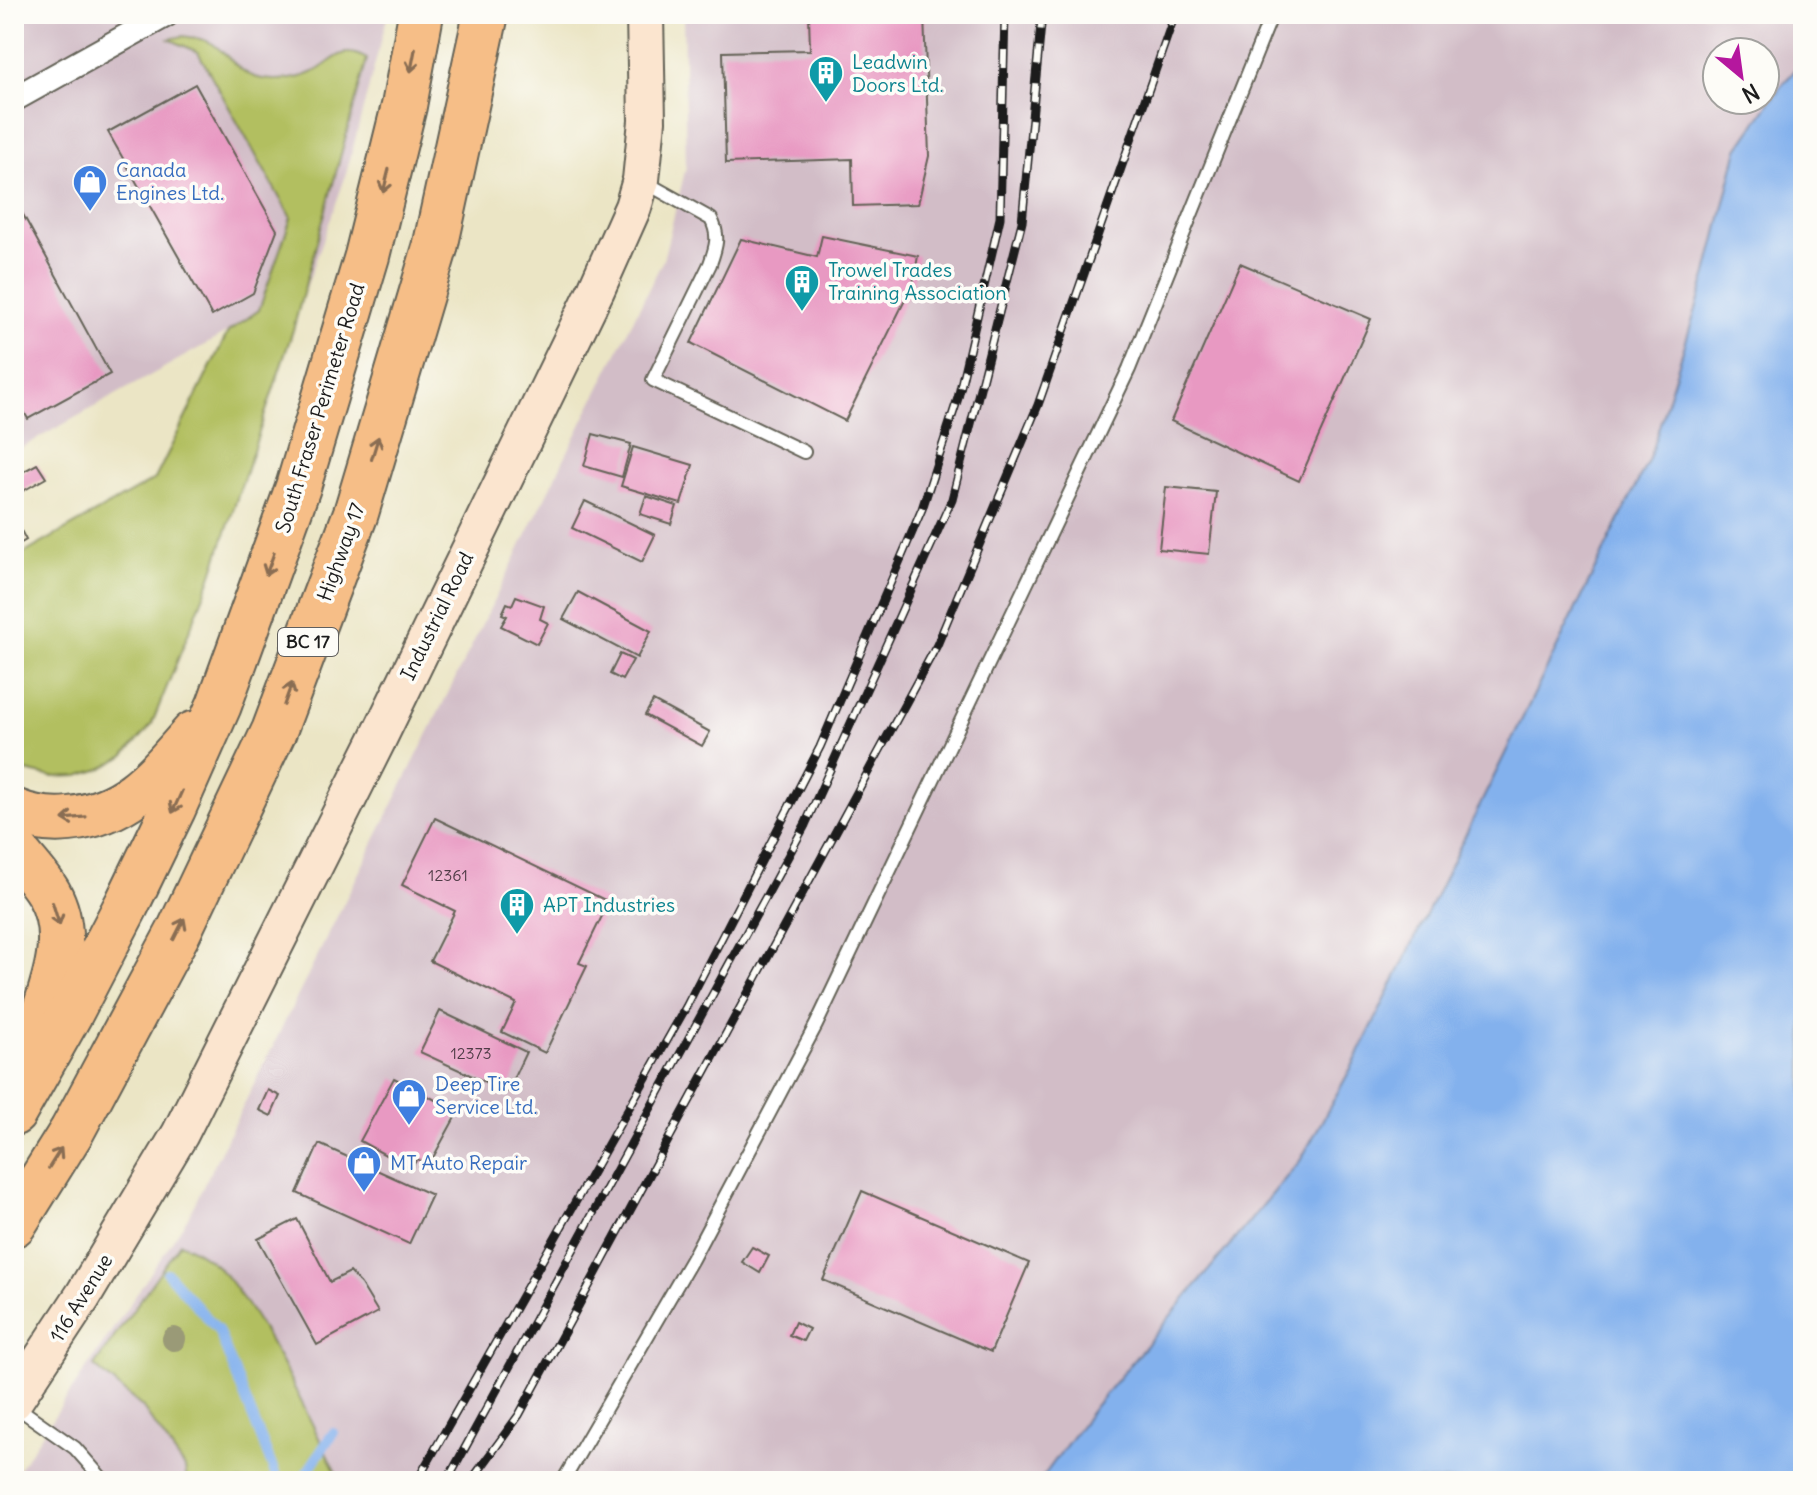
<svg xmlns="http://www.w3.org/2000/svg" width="1817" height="1495" font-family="Delius,sans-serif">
<rect width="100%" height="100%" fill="#fdfcf7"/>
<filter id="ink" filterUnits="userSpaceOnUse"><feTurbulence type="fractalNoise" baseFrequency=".0125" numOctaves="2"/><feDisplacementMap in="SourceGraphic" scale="16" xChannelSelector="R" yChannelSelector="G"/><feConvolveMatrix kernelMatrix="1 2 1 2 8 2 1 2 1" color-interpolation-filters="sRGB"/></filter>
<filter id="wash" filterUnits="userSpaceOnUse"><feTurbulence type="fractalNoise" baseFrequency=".006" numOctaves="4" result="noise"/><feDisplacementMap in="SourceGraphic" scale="32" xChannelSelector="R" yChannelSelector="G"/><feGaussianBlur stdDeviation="1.8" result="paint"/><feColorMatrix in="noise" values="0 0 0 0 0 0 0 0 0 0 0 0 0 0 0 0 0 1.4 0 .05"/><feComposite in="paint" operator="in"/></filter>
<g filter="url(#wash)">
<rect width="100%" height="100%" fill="#ebe5c5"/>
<g fill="#d2bdc7" fill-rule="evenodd">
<polygon points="14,14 388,14 345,178 306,288 14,452"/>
<path d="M 683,14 L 1803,14 L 1803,61 L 1781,86 L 1738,149 L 1707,274 L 1649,459 L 1355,1061 L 1300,1161 L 1095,1406 L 1040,1481 L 14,1481 L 14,1476 L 187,1219 L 663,260 L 686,167 ZM 1717,52 L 1765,52 L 1765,100 L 1717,100 Z"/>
</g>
<g fill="#b2bf61" stroke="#676e3e" stroke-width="2">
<path d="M 183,36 C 193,38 204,38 213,44 C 236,61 242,81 276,80 C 288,80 301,78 312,73 C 335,62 340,43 367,59 L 293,330 L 210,580 L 151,726 L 124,756 L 101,769 L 78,776 L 52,777 L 26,771 L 14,764 L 14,559 L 155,479 L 228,332 L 259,310 L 291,218 L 198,52 L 169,39 Z"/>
<path d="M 180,1243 C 201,1252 220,1266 233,1285 C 277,1344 307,1415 340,1481 L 187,1481 L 185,1468 L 142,1407 L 94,1366 Z"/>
</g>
<polygon fill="#83b1ed" stroke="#506684" stroke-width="2" points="1803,61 1803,1481 1040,1481 1095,1406 1300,1161 1355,1061 1649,459 1707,274 1738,149 1781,86"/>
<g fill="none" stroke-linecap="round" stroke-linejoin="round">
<g stroke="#83b1ed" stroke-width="10">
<polyline points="167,1273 218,1330 278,1481"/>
<polyline points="301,1481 333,1433"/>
</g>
</g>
<g id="blocks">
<g fill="#e899c2">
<polygon points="809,14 924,14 929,156 918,204 853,206 852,159 726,163 723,52 810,50"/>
<polygon points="195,84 277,230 253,293 212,316 108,132"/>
<polygon points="14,198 110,374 28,419 14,394"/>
<polygon points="822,236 918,256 913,284 845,421 691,343 741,239 817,257"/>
<polygon points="1240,263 1371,319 1299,481 1171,421"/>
<polygon points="593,434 631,444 622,477 584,466"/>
<polygon points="633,447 693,465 681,504 621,486"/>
<polygon points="37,464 46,478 23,491 15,476"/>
<polygon points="1166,487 1216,492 1209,554 1159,549"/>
<polygon points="646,496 677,506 671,524 640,514"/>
<polygon points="585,501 655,535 642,562 572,528"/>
<polygon points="14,517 26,540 14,547"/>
<polygon points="578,592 651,631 637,658 563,619"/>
<polygon points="516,596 544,606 540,619 548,623 537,644 501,626 507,616 502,614 507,603 512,605"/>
<polygon points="620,654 633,660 622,680 610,674"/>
<polygon points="653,701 710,732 702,746 645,715"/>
<polygon points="435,818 609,902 579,963 587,966 545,1053 502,1032 516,1003 430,961 455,911 402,885"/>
<polygon points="440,1011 526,1052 507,1092 420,1052"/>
<polygon points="394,1078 458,1112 429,1165 417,1159 411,1169 360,1141"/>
<polygon points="268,1090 280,1096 271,1116 259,1110"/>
<polygon points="319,1144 432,1195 409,1244 297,1193"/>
<polygon points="862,1191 1029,1263 991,1352 823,1280"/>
<polygon points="297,1219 330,1282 350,1272 361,1284 378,1312 317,1345 258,1239"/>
<polygon points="752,1247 769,1256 760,1273 742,1262"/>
<polygon points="795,1322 809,1329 803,1341 789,1335"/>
</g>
</g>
</g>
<g filter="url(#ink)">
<use href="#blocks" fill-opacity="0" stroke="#646257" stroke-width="2"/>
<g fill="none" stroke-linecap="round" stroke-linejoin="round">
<defs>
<g id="lane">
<path d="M 643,181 L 711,219 C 720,236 716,247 710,264 L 653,380 L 804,452"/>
<polyline points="14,1405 75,1448 104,1481"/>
<polyline points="563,1481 692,1259 816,1025 1129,369 1272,14"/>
</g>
<polyline id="street" points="14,99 167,14"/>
<polyline id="secondary" points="14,1401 83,1296 180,1134 377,741 596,290 633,207 641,180 647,121 645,14"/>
<g id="highway">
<path d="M 14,811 C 31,818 50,821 69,819 C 128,813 156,776 193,734"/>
<path d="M 14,849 C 26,864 40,878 49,894 C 74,939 51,989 37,1034"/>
<polyline points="14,1113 71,1012 127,904 173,809 219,705 298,487 367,256 404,106 421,14"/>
<polyline points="14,1224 72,1131 178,933 274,731 356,513 435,248 486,14"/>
</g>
</defs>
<use href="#lane" stroke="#646257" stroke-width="16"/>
<use href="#street" stroke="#646257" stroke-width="28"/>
<use href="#secondary" stroke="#646257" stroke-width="40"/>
<use href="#highway" stroke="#646257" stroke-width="48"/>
<use href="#lane" stroke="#fff" stroke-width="12"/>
<use href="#street" stroke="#fff" stroke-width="24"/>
<use href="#secondary" stroke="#fbe5cf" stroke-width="36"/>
<use href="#highway" stroke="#f6be87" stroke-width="44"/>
<defs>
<g id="rail">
<polyline points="417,1481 686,1007 820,747 922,509 958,398 1000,218 1005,14"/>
<polyline points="447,1481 805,825 952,499 1022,222 1042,14"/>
<polyline points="471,1481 519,1415 937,645 1038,405 1175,14"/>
</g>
</defs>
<use href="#rail" stroke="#1c1c1c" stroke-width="9"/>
<use href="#rail" stroke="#fdfcf7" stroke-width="6" stroke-dasharray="18" stroke-linecap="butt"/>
</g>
<circle fill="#9a9a77" cx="174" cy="1339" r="12"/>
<defs><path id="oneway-shaft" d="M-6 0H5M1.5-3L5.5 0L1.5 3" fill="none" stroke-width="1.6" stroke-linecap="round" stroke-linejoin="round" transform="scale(2)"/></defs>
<g stroke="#896d52">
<use href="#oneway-shaft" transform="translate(413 60) rotate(101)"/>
<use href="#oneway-shaft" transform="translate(386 181) rotate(104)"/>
<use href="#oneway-shaft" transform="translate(375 448) rotate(-73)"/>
<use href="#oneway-shaft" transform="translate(270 564) rotate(110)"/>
<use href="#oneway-shaft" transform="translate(288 694) rotate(-70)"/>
<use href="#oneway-shaft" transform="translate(177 802) rotate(114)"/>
<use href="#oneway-shaft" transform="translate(74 818) rotate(175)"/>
<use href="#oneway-shaft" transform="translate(56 914) rotate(73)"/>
<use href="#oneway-shaft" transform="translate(179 929) rotate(-63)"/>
<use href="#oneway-shaft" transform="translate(55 1158) rotate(-58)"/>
</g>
</g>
<defs>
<symbol id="building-pin" viewBox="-11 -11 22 30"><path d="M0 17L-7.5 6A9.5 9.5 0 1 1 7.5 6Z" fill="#0f9aa8" stroke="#fdfcf7"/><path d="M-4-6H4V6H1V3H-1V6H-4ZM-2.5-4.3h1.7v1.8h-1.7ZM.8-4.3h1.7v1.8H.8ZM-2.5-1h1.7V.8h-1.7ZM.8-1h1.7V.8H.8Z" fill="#fff"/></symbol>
<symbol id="shop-pin" viewBox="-11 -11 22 30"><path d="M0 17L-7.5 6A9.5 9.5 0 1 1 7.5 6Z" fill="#3f7fe0" stroke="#fdfcf7"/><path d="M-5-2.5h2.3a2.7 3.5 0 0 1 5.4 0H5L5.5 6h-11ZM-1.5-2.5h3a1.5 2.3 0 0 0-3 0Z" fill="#fff"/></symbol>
</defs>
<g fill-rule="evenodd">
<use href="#building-pin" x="806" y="53" width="40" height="54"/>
<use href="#shop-pin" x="70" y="162" width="40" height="54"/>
<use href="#building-pin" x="782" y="262" width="40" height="54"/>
<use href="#building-pin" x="497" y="885" width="40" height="54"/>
<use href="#shop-pin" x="389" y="1076" width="40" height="54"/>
<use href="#shop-pin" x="344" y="1143" width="40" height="54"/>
</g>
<g text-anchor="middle" stroke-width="7" stroke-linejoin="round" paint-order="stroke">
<g font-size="16" fill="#4f3b46">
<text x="448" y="881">12361</text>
<text x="471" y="1059">12373</text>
</g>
<rect fill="#fdfcf7" stroke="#605f5e" stroke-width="2" x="278" y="628" width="60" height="28" rx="6"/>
<g font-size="18" font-weight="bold" fill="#1c1c1c">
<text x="308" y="648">BC 17</text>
</g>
<g font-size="20" fill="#0d838f" stroke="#fdfcf7" text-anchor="start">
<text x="852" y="69">Leadwin<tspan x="852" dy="23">Doors Ltd.</tspan></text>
<text x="828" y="277">Trowel Trades<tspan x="828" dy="23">Training Association</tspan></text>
<text x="543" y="912">APT Industries</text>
</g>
<g font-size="20" fill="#366cbe" stroke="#fdfcf7" text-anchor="start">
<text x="116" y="177">Canada<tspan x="116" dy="23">Engines Ltd.</tspan></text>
<text x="435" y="1091">Deep Tire<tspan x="435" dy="23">Service Ltd.</tspan></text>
<text x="390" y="1170">MT Auto Repair</text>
</g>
<g font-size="20" fill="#1c1c1c" stroke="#fdfcf7">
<text transform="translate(320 408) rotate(-73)" y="7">South Fraser Perimeter Road</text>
<text transform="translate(341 552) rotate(-70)" y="7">Highway 17</text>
<text transform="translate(437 616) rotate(-64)" y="7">Industrial Road</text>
<text transform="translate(81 1298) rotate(-58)" y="7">116 Avenue</text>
</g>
</g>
<rect width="1817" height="1495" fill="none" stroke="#fdfcf7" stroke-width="48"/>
<g transform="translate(1741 76) rotate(151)"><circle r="38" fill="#fdfcf7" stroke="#a3a29f" stroke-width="2"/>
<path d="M0-6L14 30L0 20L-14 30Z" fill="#b5179e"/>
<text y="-12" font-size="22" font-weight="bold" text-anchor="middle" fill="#1c1c1c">N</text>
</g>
</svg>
